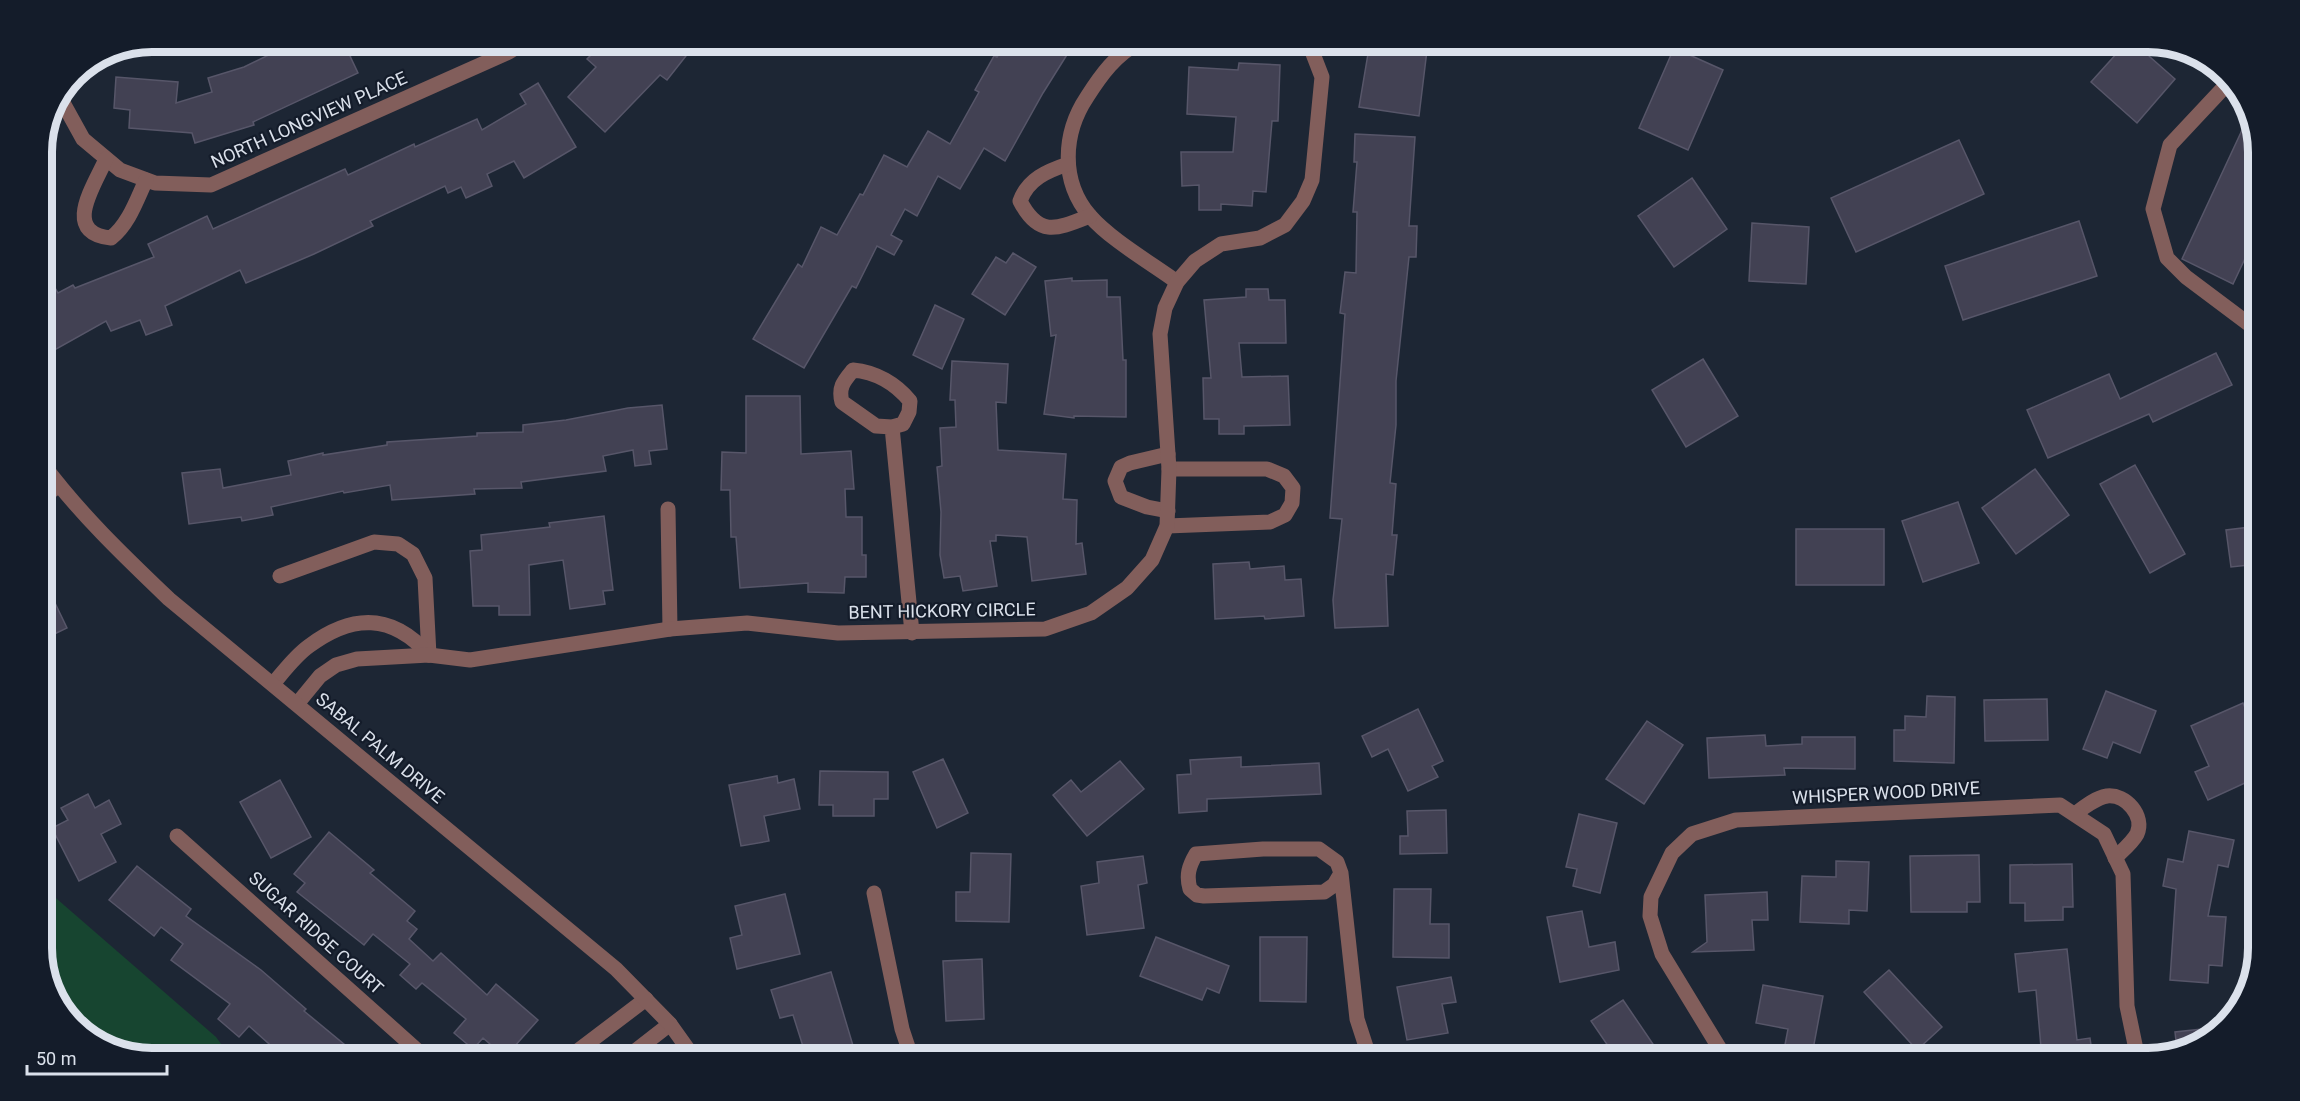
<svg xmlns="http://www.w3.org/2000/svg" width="2300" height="1101" font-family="Roboto,sans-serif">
<rect width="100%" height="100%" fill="#1d2634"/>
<polygon fill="#174530" points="42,886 216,1037 232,1059 152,1059 104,1048 61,1010 42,956"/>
<g fill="#424153" stroke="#575669" stroke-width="1.5">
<polygon points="268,42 377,42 350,56 358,73 253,122 254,125 195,143 192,133 129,128 130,110 114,108 116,77 178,82 176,103 212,92 208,78 244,67 273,53"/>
<polygon points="604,42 697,42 667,80 660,75 605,132 568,97 596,67 587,59"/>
<polygon points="1007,42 1075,42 1043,93 1005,161 984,148 960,189 938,176 917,216 905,209 891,235 902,241 894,255 877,246 856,288 852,286 804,368 753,339 798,264 802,267 821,227 837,235 860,194 863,195 884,155 907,167 928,131 950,144 979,92 975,90 994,56 997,57"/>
<polygon points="1370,42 1428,42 1419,116 1359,107"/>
<polygon points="2127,42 2133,42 2175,79 2137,123 2091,82"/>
<polygon points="1674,48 1723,70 1688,150 1639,128"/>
<polygon points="1239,63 1280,65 1278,121 1272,121 1266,192 1253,191 1252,206 1221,204 1221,210 1199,210 1199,185 1182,186 1181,152 1233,152 1236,117 1187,114 1189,67 1238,70"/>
<polygon points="538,83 576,147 524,178 514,161 487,174 492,186 466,198 461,187 448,193 445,186 370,221 373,226 314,254 246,283 240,270 165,306 172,325 146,335 140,320 111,331 106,321 42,357 42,265 58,293 73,285 75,288 154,257 148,244 207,216 213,229 345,169 348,175 414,144 415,147 477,119 482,130 526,104 520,94"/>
<polygon points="2243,128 2254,133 2258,145 2258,231 2233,284 2182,259"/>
<polygon points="1355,134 1415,137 1409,226 1417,226 1416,257 1409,257 1396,381 1396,425 1390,483 1396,484 1392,535 1397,535 1393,575 1386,574 1388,626 1335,628 1333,600 1342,519 1330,518 1345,314 1340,313 1345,272 1356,273 1357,212 1353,212 1357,162 1354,162"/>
<polygon points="1959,140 1984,194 1856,252 1831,198"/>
<polygon points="1692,178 1727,229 1674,267 1638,216"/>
<polygon points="2079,221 2097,276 1963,320 1945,266"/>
<polygon points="1752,223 1809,227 1806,284 1749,281"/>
<polygon points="1013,253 1036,267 1005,315 972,294 996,257 1006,263"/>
<polygon points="1072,278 1072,281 1107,280 1107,297 1120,297 1123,360 1126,360 1126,417 1074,416 1074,418 1044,414 1056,335 1051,336 1045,281"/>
<polygon points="1246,289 1268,289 1269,300 1285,300 1286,343 1239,343 1242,377 1288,376 1290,425 1244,426 1244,434 1219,434 1219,419 1204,419 1203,378 1211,378 1204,300 1246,297"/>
<polygon points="935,305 964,319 942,369 913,355"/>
<polygon points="2216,353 2232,385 2153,422 2149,414 2048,458 2027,410 2109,374 2120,399"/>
<polygon points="1703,359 1738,416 1686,447 1652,390"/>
<polygon points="952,361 1008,364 1006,403 996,402 998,450 1066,454 1063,499 1077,500 1076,544 1082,543 1086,574 1032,581 1027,537 996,535 996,541 990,541 997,586 963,591 960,576 944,578 940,555 941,512 937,467 942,466 940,428 956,427 955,400 950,400"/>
<polygon points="746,396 800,396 801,454 851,451 854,489 845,489 846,517 862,517 862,555 866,555 866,577 845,577 844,593 808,592 808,583 740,588 736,537 731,537 730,490 721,490 722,452 746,453"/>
<polygon points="662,405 667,449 649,451 651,464 635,466 633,450 603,456 606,471 521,482 522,488 474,489 475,494 392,500 390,485 344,493 343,491 271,507 273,515 242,521 241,517 189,524 182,473 220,469 223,488 291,475 288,461 323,453 323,455 387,445 387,442 477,436 477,433 523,432 523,425 566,420 628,408"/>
<polygon points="2135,465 2185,554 2150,573 2100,484"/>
<polygon points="2035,469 2069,515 2016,554 1982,508"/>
<polygon points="1958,502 1979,563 1923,582 1902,521"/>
<polygon points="604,516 613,590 603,591 605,604 570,609 563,560 529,565 530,615 499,615 499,606 473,606 470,551 482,550 481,535 550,527 549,523"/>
<polygon points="2258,526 2258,564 2231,567 2226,530"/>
<rect x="1796" y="529" width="88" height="56"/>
<polygon points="1249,562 1250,569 1284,566 1285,580 1301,579 1304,616 1265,619 1264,616 1215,619 1213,564"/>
<polygon points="42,576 67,628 42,640"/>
<polygon points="2106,691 2156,711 2140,753 2113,742 2107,758 2083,749"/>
<polygon points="1927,696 1955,697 1954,763 1894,761 1894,730 1905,730 1905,716 1926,717"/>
<polygon points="2047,699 2048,740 1985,741 1984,700"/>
<polygon points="2243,703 2250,720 2258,717 2258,777 2208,800 2195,772 2209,766 2191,726"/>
<polygon points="1418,709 1443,761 1432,766 1438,777 1408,791 1388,749 1372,757 1362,736"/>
<polygon points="1647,721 1683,745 1644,804 1606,779"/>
<polygon points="1765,735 1766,746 1802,744 1802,737 1855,737 1855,769 1784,768 1785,775 1709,778 1707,738"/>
<polygon points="1241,757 1241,767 1319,763 1321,794 1207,799 1207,811 1179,813 1177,775 1191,774 1190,760"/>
<polygon points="943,759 968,813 937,828 913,772"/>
<polygon points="1120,761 1144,789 1087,836 1053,795 1071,780 1081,792"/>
<polygon points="820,771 888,772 888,799 874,799 874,816 833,816 833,805 819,805"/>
<polygon points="777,776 778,783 794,779 800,809 764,816 769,841 741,846 729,785"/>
<polygon points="280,780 311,837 271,858 240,802"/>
<polygon points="88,794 95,808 109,800 121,824 101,834 116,862 79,881 52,828 68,820 61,808"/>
<polygon points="1446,810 1447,853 1400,854 1400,836 1408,836 1407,811"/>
<polygon points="1579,814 1617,823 1600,893 1573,886 1577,869 1566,867"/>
<polygon points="2189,831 2234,840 2228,867 2218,865 2208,916 2226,917 2222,966 2209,965 2208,983 2170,980 2176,889 2163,886 2168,859 2183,862"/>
<polygon points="329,832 374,870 370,873 415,911 407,921 417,929 409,939 433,961 441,953 487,995 496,984 538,1020 505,1057 483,1038 473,1049 454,1033 466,1019 422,983 416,989 400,975 410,964 373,934 364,945 297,892 305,883 294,874"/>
<polygon points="971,853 1011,854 1009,922 956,921 956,892 970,892"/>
<polygon points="1979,855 1980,902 1967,902 1967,912 1911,912 1910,856"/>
<polygon points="1143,856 1147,883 1138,885 1144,928 1087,935 1081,886 1099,883 1097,862"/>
<polygon points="1836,861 1869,862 1867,911 1849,910 1849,924 1800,922 1802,876 1836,877"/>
<polygon points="2072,864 2073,907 2063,907 2063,920 2025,921 2025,903 2010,903 2010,865"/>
<polygon points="137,866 191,909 186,916 261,970 306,1009 304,1011 362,1059 286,1059 249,1026 239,1037 218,1019 230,1004 171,960 183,944 161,927 154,936 109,900"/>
<polygon points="1394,889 1431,889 1430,924 1449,924 1449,958 1393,957"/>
<polygon points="1767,892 1768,920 1752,920 1754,950 1693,952 1707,942 1705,895"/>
<polygon points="785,894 800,954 737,969 730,938 742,935 735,906"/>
<polygon points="1582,911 1589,947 1615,942 1619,970 1560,982 1547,917"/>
<polygon points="1156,937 1229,966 1219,993 1207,988 1202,1000 1140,976"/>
<polygon points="1260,937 1307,937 1306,1002 1260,1001"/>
<polygon points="2067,949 2077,1040 2090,1038 2093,1059 2042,1059 2036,990 2019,992 2015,954"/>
<polygon points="982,959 984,1019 946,1021 943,961"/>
<polygon points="1889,970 1942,1027 1917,1050 1864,992"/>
<polygon points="831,972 857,1059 807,1059 793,1015 780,1018 771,990"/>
<polygon points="1451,977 1456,1002 1442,1004 1448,1033 1407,1040 1397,987"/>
<polygon points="1763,985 1823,996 1812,1055 1784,1050 1788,1029 1756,1023"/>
<polygon points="1623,1000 1655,1047 1646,1053 1650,1059 1617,1059 1591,1021"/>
<polygon points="2221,1027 2209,1041 2177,1050 2175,1032"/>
</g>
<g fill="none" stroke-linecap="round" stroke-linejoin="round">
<g stroke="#825e5b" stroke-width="15">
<path d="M 1140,42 C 1116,54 1101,75 1087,97 C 1063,133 1060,181 1090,216 C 1111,240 1151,263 1177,282"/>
<polyline points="2229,82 2170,145 2153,209 2167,258 2186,277 2258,331"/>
<polyline points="62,101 83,139 120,170 155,183 211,185 509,52 525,42"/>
<path d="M 106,159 C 94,186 61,233 111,238 C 129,224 137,199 146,180"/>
<path d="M 1068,164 C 1047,171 1028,179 1020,201 C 1039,238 1057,229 1090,216"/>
<path d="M 892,427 L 876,426 L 842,402 C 838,387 844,381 853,370 C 876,372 896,384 910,401 L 909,412 L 903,424 L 892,427 L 912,633"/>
<polyline points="42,498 59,485"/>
<polyline points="668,509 670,629"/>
<polyline points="1168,511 1147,507 1121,497 1115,481 1121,467 1130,463 1168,454"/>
<polyline points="1167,526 1270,522 1285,515 1292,503 1293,488 1284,476 1267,469 1169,469"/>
<polyline points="280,576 374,542 398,544 413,554 425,578 429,655"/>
<path d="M 273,684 C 284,671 295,656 309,646 C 352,614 392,613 429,655"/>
<polyline points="297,704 320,676 336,665 357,659 429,655 470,660 670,629 747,623 838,633 1045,629 1091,613 1127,588 1152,560 1167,526 1169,469 1160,334 1165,308 1177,282 1195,261 1221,244 1260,238 1285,225 1303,201 1312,180 1322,77 1310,46 1304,42"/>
<path d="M 2075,814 C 2084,807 2095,798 2107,796 C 2126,794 2145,816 2137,834 C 2132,843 2122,851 2115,858"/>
<polyline points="177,836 427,1059"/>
<path d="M 1341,873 L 1334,885 L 1324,892 L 1204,896 L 1197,895 L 1190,889 C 1186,875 1189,866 1196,854 L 1263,849 L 1319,849 L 1337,862 L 1341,873 L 1357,1019 L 1370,1059"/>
<polyline points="874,893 902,1029 912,1059"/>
<polyline points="567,1059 646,999"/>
<polyline points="625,1059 670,1024"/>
<polyline points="1726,1059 1662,954 1650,916 1651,897 1672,853 1692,834 1736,820 2060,805 2104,834 2123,874 2127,1006 2138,1059"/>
</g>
<path stroke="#825e5b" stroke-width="15" d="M 42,463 C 79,513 124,556 169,599 L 616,969 L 670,1024 L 695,1059"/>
</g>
<g text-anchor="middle" stroke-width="4.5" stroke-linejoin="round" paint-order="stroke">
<g font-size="18" fill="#dbe1eb" stroke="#141c2a">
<text transform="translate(309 120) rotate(-24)" y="6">NORTH LONGVIEW PLACE</text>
<text transform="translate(942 611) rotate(-1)" y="6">BENT HICKORY CIRCLE</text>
<text transform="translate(380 748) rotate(40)" y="6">SABAL PALM DRIVE</text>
<text transform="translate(1886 793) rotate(-3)" y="6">WHISPER WOOD DRIVE</text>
<text transform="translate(316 933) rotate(42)" y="6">SUGAR RIDGE COURT</text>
</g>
</g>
<path d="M0 0H2300V1101H0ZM152 52H2148A100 100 0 0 1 2248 152V948A100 100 0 0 1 2148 1048H152A100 100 0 0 1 52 948V152A100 100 0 0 1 152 52Z" fill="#141c2a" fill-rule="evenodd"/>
<path fill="none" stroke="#dbe1eb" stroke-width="8" d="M152 52H2148A100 100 0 0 1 2248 152V948A100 100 0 0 1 2148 1048H152A100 100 0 0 1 52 948V152A100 100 0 0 1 152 52Z"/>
<path d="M27 1065v9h140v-9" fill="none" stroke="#dbe1eb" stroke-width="3"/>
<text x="36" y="1065" font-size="18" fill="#dbe1eb" stroke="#141c2a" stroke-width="4.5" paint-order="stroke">50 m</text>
</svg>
